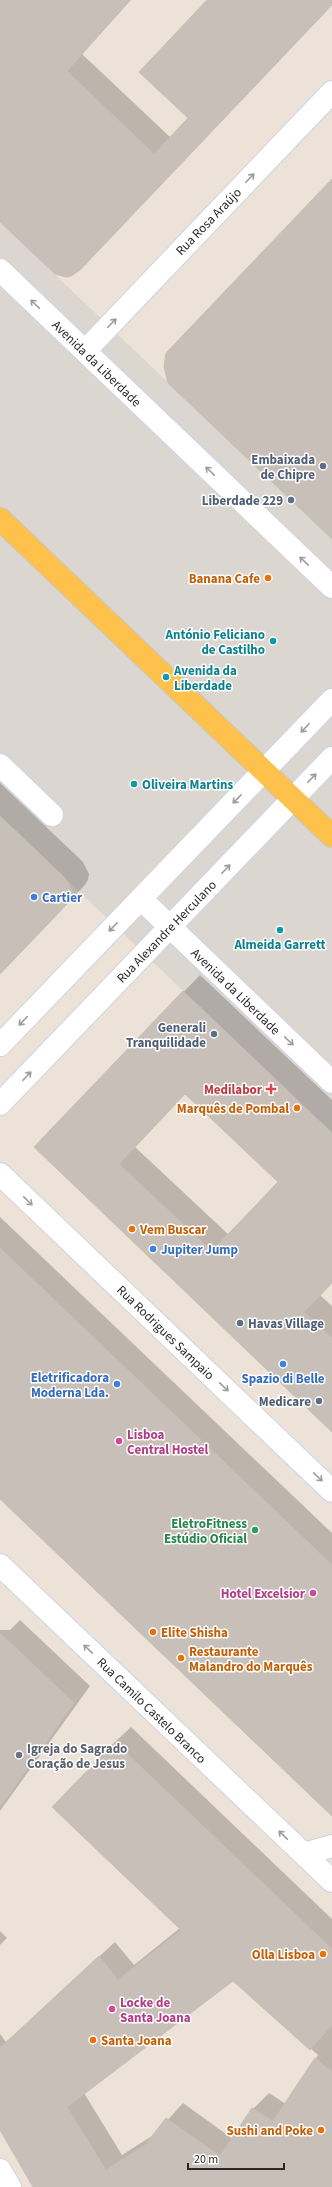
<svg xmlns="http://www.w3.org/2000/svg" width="332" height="2187" font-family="'Source Sans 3',sans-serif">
<rect width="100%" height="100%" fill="#ede2d8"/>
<polygon fill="#dcd6d0" points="0,222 332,539 332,1133 0,816"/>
<g fill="#0003" fill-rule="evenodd">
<polygon points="0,0 131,0 82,54 171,138 189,118 208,0 332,0 332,4 96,252 0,221"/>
<polygon points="0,783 83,862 89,874 88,880 84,886 0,974"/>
<path d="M 200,975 L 332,1100 L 332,1282 L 320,1295 L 332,1306 L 332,1423 L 35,1147 ZM 185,1093 L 280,1182 L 229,1235 L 135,1147 Z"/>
<polygon points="0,1217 332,1533 332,1813 0,1498"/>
<polygon points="20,1620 90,1686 0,1811 0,1630 10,1630"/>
<path d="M 131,1727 L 332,1919 L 332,2187 L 43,2187 L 0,2128 L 0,2034 L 6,2042 L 115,1942 L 134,1965 L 180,1928 L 115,1742 ZM 233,1979 L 318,2055 L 286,2104 L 269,2093 L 253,2109 L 233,2139 L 183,2103 L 155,2134 L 122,2155 L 84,2093 Z"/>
<polygon points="0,1931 7,1938 0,1945"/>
</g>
<g fill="#c8bfb8" stroke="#c8beb2" fill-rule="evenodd">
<polygon points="0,0 130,0 67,71 154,154 188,118 139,72 207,0 332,0 332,5 80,270 71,276 66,277 55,274 0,222"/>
<polygon points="332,179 332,539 168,383 164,367 166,353"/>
<polygon points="0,816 66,879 72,891 71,898 67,904 0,974"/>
<path d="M 183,991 L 332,1133 L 332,1283 L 304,1312 L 332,1338 L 332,1432 L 34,1147 ZM 185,1094 L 278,1182 L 212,1251 L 119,1164 Z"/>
<polygon points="0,1248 332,1565 332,1816 0,1499"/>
<polygon points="0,1633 74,1703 0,1807"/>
<polygon points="115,1742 332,1949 332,2025 310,2050 233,1981 67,2107 106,2170 145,2145 166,2118 220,2156 252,2108 273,2121 315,2058 332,2072 332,2187 33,2187 0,2130 0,2048 99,1956 118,1980 181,1930 52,1807"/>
</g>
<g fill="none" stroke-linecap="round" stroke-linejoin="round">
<defs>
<g id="street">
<polyline points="0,270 332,587"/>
<polyline points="85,351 332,92"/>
<polyline points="0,765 52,815"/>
<polyline points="141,899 332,1082"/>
<polyline points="0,1174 332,1491"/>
<polyline points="0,1565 332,1881"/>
<polyline points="304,1854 332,1846"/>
<polyline points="0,2170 10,2187"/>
</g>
<g id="secondary">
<polyline points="0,1045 332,700"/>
<polyline points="0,1104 332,758"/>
</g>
<polyline id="primary" points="0,519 332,836"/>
</defs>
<use href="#street" stroke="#cdd4e3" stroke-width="24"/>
<use href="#secondary" stroke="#cdd4e3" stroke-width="24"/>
<use href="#primary" stroke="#c7c7c7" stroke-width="24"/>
<use href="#street" stroke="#fff" stroke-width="22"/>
<use href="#secondary" stroke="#fff" stroke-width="22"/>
<use href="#primary" stroke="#fec14c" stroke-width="22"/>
</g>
<defs><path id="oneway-shaft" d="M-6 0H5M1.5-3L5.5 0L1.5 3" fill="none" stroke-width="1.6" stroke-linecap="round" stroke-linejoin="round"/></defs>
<g stroke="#9e9e9e">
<use href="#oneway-shaft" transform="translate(250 178) rotate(-46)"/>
<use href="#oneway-shaft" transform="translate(35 304) rotate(-136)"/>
<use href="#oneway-shaft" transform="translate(112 323) rotate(-46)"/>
<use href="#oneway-shaft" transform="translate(210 471) rotate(-136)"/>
<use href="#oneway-shaft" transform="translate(304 561) rotate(-136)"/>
<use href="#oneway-shaft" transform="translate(305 728) rotate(134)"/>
<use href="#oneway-shaft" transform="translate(312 778) rotate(-46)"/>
<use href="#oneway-shaft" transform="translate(237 799) rotate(134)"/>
<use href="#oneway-shaft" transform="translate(226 869) rotate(-46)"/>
<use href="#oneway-shaft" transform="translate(113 927) rotate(134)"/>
<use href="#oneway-shaft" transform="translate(23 1021) rotate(134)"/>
<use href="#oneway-shaft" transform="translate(289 1041) rotate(44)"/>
<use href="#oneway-shaft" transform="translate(27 1076) rotate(-46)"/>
<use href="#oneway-shaft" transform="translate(28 1201) rotate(44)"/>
<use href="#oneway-shaft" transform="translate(224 1387) rotate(44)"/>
<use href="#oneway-shaft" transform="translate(318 1477) rotate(44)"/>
<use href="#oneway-shaft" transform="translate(88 1649) rotate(-136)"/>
<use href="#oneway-shaft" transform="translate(283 1835) rotate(-136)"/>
</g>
<g fill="#5c6f8a" stroke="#fff" stroke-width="1.5">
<circle cx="323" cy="466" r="4"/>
<circle cx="291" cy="500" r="4"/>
<circle cx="214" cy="1034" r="4"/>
<circle cx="240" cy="1323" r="4"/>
<circle cx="319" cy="1401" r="4"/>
</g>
<g fill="#e8710a" stroke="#fff" stroke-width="1.5">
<circle cx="268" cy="578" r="4"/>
<circle cx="297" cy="1108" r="4"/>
<circle cx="132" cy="1229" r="4"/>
<circle cx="153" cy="1632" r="4"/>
<circle cx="181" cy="1658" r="4"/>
<circle cx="323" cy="1954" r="4"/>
<circle cx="93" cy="2040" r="4"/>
<circle cx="321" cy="2130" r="4"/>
</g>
<g fill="#0f9aa8" stroke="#fff" stroke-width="1.5">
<circle cx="273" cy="641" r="4"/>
<circle cx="166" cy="677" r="4"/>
<circle cx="134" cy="784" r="4"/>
<circle cx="280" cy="930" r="4"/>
</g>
<g fill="#3f7fe0" stroke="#fff" stroke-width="1.5">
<circle cx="34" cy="897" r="4"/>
<circle cx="153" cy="1249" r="4"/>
<circle cx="283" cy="1364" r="4"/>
<circle cx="117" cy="1384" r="4"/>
</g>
<path fill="#e0444e" stroke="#fff" stroke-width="1.5" d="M269 1083h4v4h4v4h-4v4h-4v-4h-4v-4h4z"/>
<g fill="#d1479c" stroke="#fff" stroke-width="1.5">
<circle cx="119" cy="1441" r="4"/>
<circle cx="313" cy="1593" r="4"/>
<circle cx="112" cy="2009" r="4"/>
</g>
<circle fill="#2e9e5b" stroke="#fff" stroke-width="1.5" cx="255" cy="1530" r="4"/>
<circle fill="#6b7280" stroke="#fff" stroke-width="1.5" cx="19" cy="1755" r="4"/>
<g text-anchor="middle" stroke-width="3" stroke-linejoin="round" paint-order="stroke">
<g font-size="13" fill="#282828" stroke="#fff">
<text transform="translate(208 221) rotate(-46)" y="5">Rua Rosa Araújo</text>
<text transform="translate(97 363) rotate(44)" y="5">Avenida da Liberdade</text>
<text transform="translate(166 931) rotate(-46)" y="5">Rua Alexandre Herculano</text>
<text transform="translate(236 991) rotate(44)" y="5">Avenida da Liberdade</text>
<text transform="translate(166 1332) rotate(44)" y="5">Rua Rodrigues Sampaio</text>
<text transform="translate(152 1710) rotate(44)" y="5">Rua Camilo Castelo Branco</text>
</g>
<g font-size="13" font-weight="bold" fill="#4e5e75" stroke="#fff" text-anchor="end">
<text x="315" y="464">Embaixada<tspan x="315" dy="15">de Chipre</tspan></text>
<text x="283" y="505">Liberdade 229</text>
<text x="206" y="1032">Generali<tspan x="206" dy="15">Tranquilidade</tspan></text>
<text x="248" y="1328" text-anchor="start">Havas Village</text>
<text x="311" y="1406">Medicare</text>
</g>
<g font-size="13" font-weight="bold" fill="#c56008" stroke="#fff" text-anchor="end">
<text x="260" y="583">Banana Cafe</text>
<text x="289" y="1113">Marquês de Pombal</text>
<text x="140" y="1234" text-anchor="start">Vem Buscar</text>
<text x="161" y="1637" text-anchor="start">Elite Shisha</text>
<text x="189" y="1656" text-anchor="start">Restaurante<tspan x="189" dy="15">Malandro do Marquês</tspan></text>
<text x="315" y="1959">Olla Lisboa</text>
<text x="101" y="2045" text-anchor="start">Santa Joana</text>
<text x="313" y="2135">Sushi and Poke</text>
</g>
<g font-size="13" font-weight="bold" fill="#0d838f" stroke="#fff" text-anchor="start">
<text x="265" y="639" text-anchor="end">António Feliciano<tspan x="265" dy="15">de Castilho</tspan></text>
<text x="174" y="675">Avenida da<tspan x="174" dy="15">Liberdade</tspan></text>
<text x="142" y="789">Oliveira Martins</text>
<text x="280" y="949" text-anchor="middle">Almeida Garrett</text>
</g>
<g font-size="13" font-weight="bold" fill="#366cbe" stroke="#fff" text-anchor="start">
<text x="42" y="902">Cartier</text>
<text x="161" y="1254">Jupiter Jump</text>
<text x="109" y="1382" text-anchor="end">Eletrificadora<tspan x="109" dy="15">Moderna Lda.</tspan></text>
<text x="283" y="1383" text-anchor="middle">Spazio di Belle</text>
</g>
<g font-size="13" font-weight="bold" fill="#be3a42" stroke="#fff" text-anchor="end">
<text x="262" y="1094">Medilabor</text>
</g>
<g font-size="13" font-weight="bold" fill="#b23c85" stroke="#fff" text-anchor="start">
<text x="127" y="1439">Lisboa<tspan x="127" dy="15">Central Hostel</tspan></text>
<text x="305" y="1598" text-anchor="end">Hotel Excelsior</text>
<text x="120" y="2007">Locke de<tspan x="120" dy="15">Santa Joana</tspan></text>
</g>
<g font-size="13" font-weight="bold" fill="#27864d" stroke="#fff" text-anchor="end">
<text x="247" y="1528">EletroFitness<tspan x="247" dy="15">Estúdio Oficial</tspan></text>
</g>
<g font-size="13" font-weight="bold" fill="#5b616d" stroke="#fff" text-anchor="start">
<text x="27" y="1753">Igreja do Sagrado<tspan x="27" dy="15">Coração de Jesus</tspan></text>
</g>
</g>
<path d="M188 2163v6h96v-6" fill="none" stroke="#282828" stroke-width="2"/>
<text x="194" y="2163" font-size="12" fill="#282828" stroke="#ffffff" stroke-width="3" paint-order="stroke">20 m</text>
</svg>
